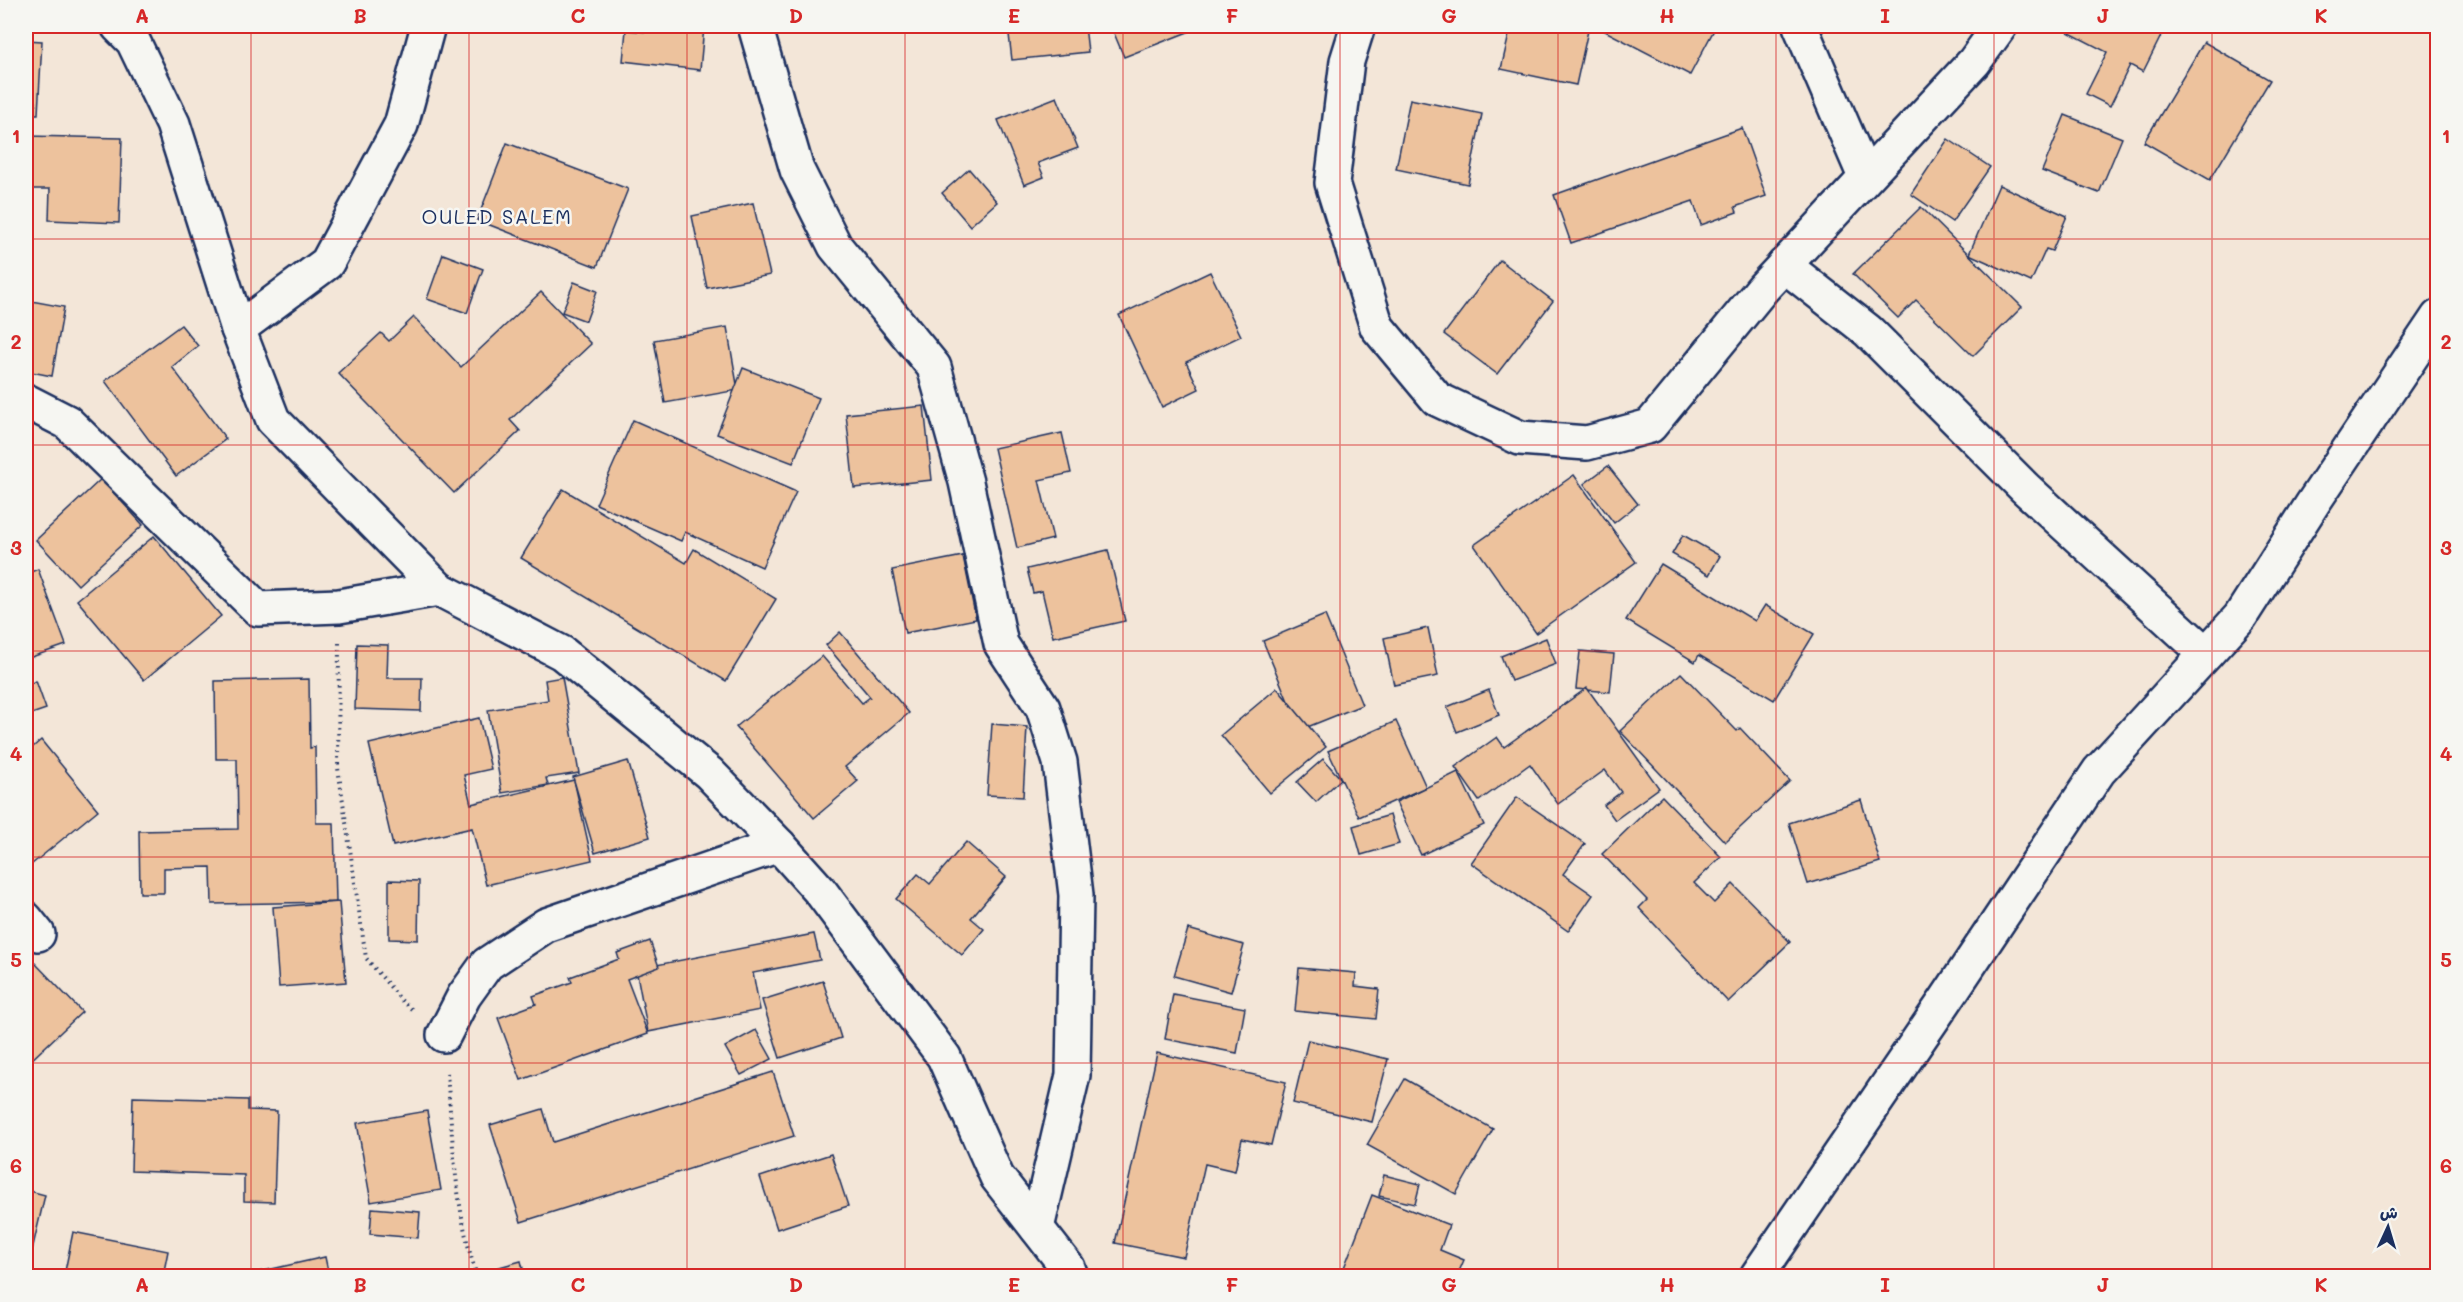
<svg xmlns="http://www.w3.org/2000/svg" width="2463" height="1302" font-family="Mali,'Playpen Sans Arabic',sans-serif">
<rect width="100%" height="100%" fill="#f3e6d8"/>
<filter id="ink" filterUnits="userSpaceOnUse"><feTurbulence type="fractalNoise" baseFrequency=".0167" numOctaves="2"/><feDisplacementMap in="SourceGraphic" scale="12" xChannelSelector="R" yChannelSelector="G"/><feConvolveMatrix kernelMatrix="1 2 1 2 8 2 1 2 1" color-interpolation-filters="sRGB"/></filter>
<g filter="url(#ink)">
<g fill="#edc29d" stroke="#1b2f5e" stroke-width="1.5">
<polygon points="647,26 704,27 700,70 623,61 626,30 647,32"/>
<polygon points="1008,26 1085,26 1088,52 1012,60"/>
<polygon points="1111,26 1191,26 1193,30 1124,57"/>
<polygon points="1511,26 1589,26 1576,85 1501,69"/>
<polygon points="1603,26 1716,26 1690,75 1601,29"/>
<polygon points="2067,26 2166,26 2143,72 2130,65 2110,106 2086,94 2107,52 2064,30"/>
<polygon points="26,40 42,41 38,114 26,114"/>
<polygon points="2204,42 2270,80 2210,180 2144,142"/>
<polygon points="1057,97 1078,148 1038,163 1044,177 1024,185 998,120"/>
<polygon points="1410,99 1482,114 1468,184 1396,169"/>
<polygon points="2065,115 2122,138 2099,193 2042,171"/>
<polygon points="1742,128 1766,196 1735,207 1737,212 1701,225 1693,201 1571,243 1554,195"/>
<polygon points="26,136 122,138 119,223 49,220 50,189 26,189"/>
<polygon points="1948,139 1990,167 1952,222 1911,194"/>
<polygon points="507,143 628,189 597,267 477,220"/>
<polygon points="969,169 997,202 970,226 942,193"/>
<polygon points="1999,185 2067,216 2052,251 2046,249 2031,282 1969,254"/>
<polygon points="753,203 770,275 707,288 692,216"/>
<polygon points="1921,207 2022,307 1973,356 1916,300 1898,318 1853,274"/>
<polygon points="443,254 483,269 467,313 427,299"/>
<polygon points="1500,260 1553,301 1497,374 1444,334"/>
<polygon points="1210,272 1241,336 1186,362 1199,389 1162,407 1119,315"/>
<polygon points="574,282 597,291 586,321 562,312"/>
<polygon points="541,292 591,344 510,420 520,431 454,493 338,373 381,333 389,341 414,317 461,367"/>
<polygon points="26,300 64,307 52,376 26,371"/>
<polygon points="181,325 198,346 172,367 226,439 176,476 105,381"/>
<polygon points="727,327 738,390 665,403 654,340"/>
<polygon points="743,368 819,398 793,463 717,434"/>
<polygon points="924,406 932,480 854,488 846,414"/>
<polygon points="633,420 796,492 762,567 685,532 681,541 596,504"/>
<polygon points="1062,433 1071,473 1039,480 1053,539 1017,548 994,448"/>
<polygon points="1608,466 1638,504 1614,523 1584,484"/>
<polygon points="1574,475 1636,562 1536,633 1474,545"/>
<polygon points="101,479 143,525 78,585 36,540"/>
<polygon points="563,489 686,563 694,549 776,599 726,681 521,558"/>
<polygon points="1683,535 1720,556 1709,575 1672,554"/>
<polygon points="154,536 221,616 144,680 77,600"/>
<polygon points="1108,550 1125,621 1053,637 1042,591 1033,593 1027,569"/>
<polygon points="963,556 976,619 905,633 892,570"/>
<polygon points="1661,564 1755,621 1765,605 1814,634 1774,700 1699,655 1695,662 1626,620"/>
<polygon points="38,569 66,645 26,659 26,574"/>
<polygon points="1325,615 1362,705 1300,730 1263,641"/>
<polygon points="1428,628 1438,676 1394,685 1384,638"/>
<polygon points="840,632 909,713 845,767 858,781 814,818 736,727 822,656 862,703 870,697 826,645"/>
<polygon points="1546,638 1556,664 1511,681 1501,656"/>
<polygon points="357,644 388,645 387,678 422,678 421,711 355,709"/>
<polygon points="1580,651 1614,654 1610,692 1576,689"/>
<polygon points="1681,673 1737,731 1740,728 1790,781 1725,842 1620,731"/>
<polygon points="562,677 579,773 546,778 548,785 502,793 488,710 548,700 545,680"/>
<polygon points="309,679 310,748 315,747 316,823 334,823 336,902 212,904 211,867 164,868 164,893 140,893 139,831 238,829 237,759 216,759 215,681"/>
<polygon points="36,681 46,709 26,716 26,685"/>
<polygon points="1277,688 1326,747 1270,793 1221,735"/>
<polygon points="1587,688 1659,788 1615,820 1604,805 1621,792 1605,770 1558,804 1530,764 1479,801 1455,767 1497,737 1504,747"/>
<polygon points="1489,690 1499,715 1457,732 1447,707"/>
<polygon points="479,718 491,769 464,775 471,804 574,780 592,860 486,885 472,828 393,846 369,744"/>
<polygon points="1396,721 1426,787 1359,817 1328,751"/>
<polygon points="992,724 1027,727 1023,797 987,795"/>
<polygon points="41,740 98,810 26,869 26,753"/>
<polygon points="1323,759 1341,779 1316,802 1297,782"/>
<polygon points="628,761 650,837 595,853 573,777"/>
<polygon points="1458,772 1484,825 1421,855 1396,802"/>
<polygon points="1662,796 1721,857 1694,883 1714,903 1733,884 1790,942 1728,1002 1639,908 1647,900 1602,854"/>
<polygon points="1517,797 1585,844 1563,874 1593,895 1568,931 1471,863"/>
<polygon points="1861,800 1880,862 1808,884 1789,823"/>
<polygon points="1390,815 1399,844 1361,855 1353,826"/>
<polygon points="966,842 1006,877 971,918 984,929 962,955 896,899 918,874 930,884"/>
<polygon points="389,880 419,881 418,940 389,939"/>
<polygon points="339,902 346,982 279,987 273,907"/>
<polygon points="1188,929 1244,945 1231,992 1174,976"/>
<polygon points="814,934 820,960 753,973 760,1010 648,1032 636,969"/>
<polygon points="650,941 659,967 627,979 648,1034 521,1080 498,1018 536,1004 533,996 572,982 570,977 619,959 617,953"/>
<polygon points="35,963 82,1012 26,1065 26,972"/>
<polygon points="1299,968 1356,973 1355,986 1379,989 1376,1019 1295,1011"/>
<polygon points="823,981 841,1038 780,1058 762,1000"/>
<polygon points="1173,994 1245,1008 1237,1053 1165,1039"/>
<polygon points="756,1030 772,1059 741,1075 725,1047"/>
<polygon points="1308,1040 1388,1059 1372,1122 1293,1103"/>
<polygon points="1157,1053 1286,1082 1271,1145 1242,1139 1235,1171 1205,1164 1184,1257 1115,1243"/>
<polygon points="773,1072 794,1136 521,1222 490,1125 543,1109 553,1142"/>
<polygon points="1405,1079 1493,1129 1456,1194 1367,1145"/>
<polygon points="133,1097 248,1100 248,1110 277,1111 274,1202 244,1201 244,1175 131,1171"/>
<polygon points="427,1111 441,1190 371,1202 357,1123"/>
<polygon points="831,1154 848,1206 777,1229 760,1177"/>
<polygon points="1384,1175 1420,1184 1415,1204 1379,1196"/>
<polygon points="26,1190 45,1195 26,1276"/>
<polygon points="1372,1195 1449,1225 1440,1250 1464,1260 1457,1276 1351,1276 1342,1273"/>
<polygon points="372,1208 420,1212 418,1238 370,1234"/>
<polygon points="73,1232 168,1251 163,1276 64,1276"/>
<polygon points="325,1257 329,1276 255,1276 254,1273"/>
<polygon points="521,1261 525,1276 487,1276 485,1271"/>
</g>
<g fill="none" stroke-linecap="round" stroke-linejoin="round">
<defs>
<g id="minor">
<polyline points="118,26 133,41 173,124 238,329 273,420 439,589 562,653 709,773 779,845 821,892 944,1057 997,1177 1068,1268 1071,1276"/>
<polyline points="755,26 797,170 835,246 934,367 966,482 1001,644 1043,708 1060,762 1076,895 1073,1075 1037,1228"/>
<polyline points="1358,26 1347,61 1332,183 1377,327 1437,399 1520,438 1587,443 1650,426 1763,288 1974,62 2000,26"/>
<polyline points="1800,26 1865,177"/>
<polyline points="1784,265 1868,331 2025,488 2206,654"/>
<polyline points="238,329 327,263 401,125 428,26"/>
<polyline points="26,401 67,422 258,609 339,606 439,589"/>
<polyline points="26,919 38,934"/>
<polyline points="444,1035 464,996 487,964 546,925 779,845"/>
<polyline points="1757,1276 1945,1001 2099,771 2240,617 2313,503 2438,317"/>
</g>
</defs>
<use href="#minor" stroke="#1b2f5e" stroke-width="38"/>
<g stroke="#1b2f5e" stroke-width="4" stroke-dasharray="1.5 4.5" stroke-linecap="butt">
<polyline points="339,643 338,768 366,958 402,1001 414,1011"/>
<path d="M 447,1073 C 453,1142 455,1211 477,1276"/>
</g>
<use href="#minor" stroke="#f6f6f2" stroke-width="33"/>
</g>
</g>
<path fill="none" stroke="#d62828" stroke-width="1.5" stroke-opacity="0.55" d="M 251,26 L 251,1276M 469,26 L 469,1276M 687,26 L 687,1276M 905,26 L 905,1276M 1123,26 L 1123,1276M 1340,26 L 1340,1276M 1558,26 L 1558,1276M 1776,26 L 1776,1276M 1994,26 L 1994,1276M 2212,26 L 2212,1276M 26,239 L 2438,239M 26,445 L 2438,445M 26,651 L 2438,651M 26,857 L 2438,857M 26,1063 L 2438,1063"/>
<g text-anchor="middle" stroke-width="5" stroke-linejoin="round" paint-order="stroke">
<g font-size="20" letter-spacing="1.5" fill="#1b2f5e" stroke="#f6f6f2">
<text x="497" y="224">OULED SALEM</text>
</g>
</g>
<rect width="2463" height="1302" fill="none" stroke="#f6f6f2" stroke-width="66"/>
<g transform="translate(2388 1227) rotate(4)" stroke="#f6f6f2" stroke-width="4.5" paint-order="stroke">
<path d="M0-4.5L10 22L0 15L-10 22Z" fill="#1b2f5e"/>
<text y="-9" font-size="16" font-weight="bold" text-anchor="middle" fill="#1b2f5e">ش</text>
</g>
<rect x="33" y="33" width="2397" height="1236" fill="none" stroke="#d62828" stroke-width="2"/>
<g font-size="20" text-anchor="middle" font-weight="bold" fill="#d62828">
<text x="142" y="23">A</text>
<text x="360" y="23">B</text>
<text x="578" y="23">C</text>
<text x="796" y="23">D</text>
<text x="1014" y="23">E</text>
<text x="1232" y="23">F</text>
<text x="1449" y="23">G</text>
<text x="1667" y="23">H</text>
<text x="1885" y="23">I</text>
<text x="2103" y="23">J</text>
<text x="2321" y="23">K</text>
<text x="16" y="143">1</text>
<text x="2446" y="143">1</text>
<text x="16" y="349">2</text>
<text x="2446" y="349">2</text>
<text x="16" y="555">3</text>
<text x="2446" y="555">3</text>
<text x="16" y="761">4</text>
<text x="2446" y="761">4</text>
<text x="16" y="967">5</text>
<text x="2446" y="967">5</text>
<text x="16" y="1173">6</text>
<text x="2446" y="1173">6</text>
<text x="142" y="1292">A</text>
<text x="360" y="1292">B</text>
<text x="578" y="1292">C</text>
<text x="796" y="1292">D</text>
<text x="1014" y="1292">E</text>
<text x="1232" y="1292">F</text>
<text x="1449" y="1292">G</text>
<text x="1667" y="1292">H</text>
<text x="1885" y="1292">I</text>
<text x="2103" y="1292">J</text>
<text x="2321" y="1292">K</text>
</g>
</svg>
